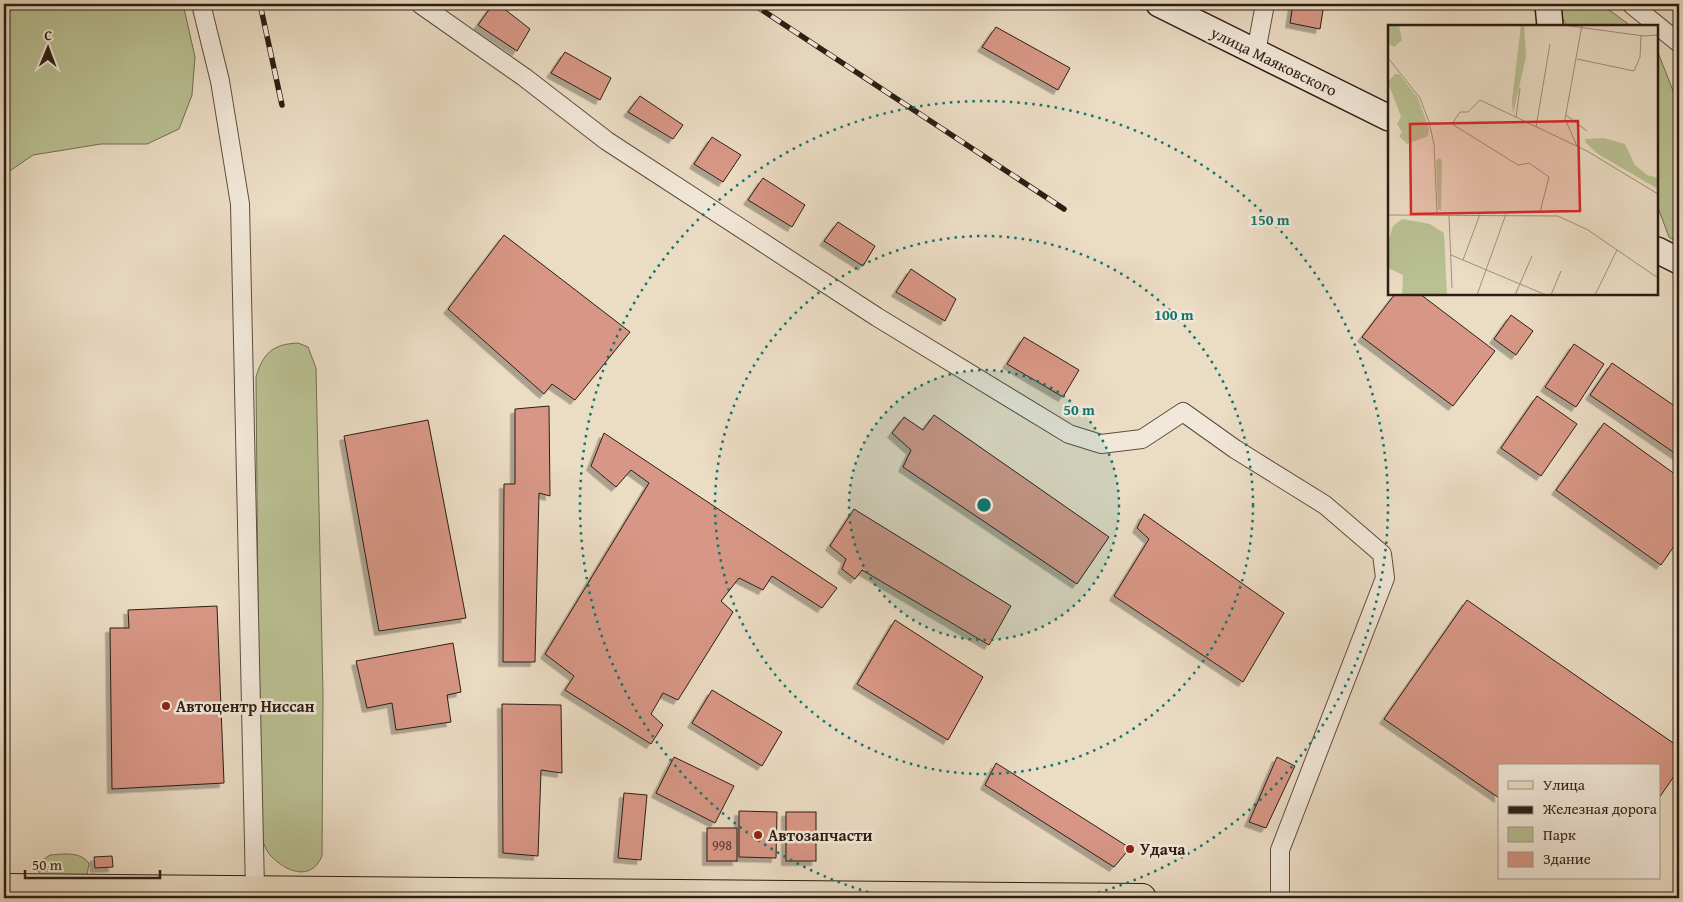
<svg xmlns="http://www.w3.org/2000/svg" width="1683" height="902" font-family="'Gentium Book Plus',serif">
<defs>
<filter id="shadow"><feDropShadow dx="-4.5" dy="4.5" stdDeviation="0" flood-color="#0004"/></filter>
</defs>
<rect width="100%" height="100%" fill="#ebdcc4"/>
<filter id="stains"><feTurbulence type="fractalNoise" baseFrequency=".004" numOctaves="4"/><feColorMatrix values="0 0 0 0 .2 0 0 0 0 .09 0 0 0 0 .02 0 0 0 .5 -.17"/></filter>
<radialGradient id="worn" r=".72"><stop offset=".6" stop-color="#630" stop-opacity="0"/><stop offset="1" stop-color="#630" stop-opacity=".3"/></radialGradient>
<g fill="#b9c092" stroke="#736e52">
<polygon points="4,4 183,4 195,57 192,95 179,129 147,144 101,144 33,155 4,175"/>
<polygon points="1564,4 1601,4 1631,26 1567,26 1561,16"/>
<polygon points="1657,50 1679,106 1679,244 1669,237 1657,205"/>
<path d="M 298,343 L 308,347 L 316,368 L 323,694 L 322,856 C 311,882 286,872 270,855 C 264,848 262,838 260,829 L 256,377 C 263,353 273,344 298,343 Z"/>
<path d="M 50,855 C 62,854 82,851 89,864 L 87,875 L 41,875 L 37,869 L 38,863 Z"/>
</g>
<g fill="#d89786" stroke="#2d1d13" filter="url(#shadow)">
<polygon points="493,4 498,4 530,29 517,51 478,25"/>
<polygon points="1293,4 1324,4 1320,29 1290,23"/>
<polygon points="996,27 1070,68 1058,90 982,47"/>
<polygon points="565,52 611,78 600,100 551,73"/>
<polygon points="640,96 683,125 673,139 628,112"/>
<polygon points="712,137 741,155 723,182 694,164"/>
<polygon points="763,178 805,205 792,227 748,200"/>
<polygon points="838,222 875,246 863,266 824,241"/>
<polygon points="504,235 630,332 575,400 552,384 544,394 448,309"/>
<polygon points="911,269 956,299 945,321 896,292"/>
<polygon points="1395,294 1420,294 1495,351 1453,406 1362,337"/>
<polygon points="1511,315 1533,331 1516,355 1494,339"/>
<polygon points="1024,337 1079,370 1063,397 1007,364"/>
<polygon points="1574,344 1604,364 1576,407 1545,387"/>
<polygon points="1612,363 1679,409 1679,456 1590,395"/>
<polygon points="1537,396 1577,424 1541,476 1501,448"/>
<polygon points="549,406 550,496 539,493 535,662 503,662 504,484 515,484 515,409"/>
<polygon points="934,415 1109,537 1077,584 903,467 911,450 892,433 904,417 923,430"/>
<polygon points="428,420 466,618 379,631 344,436"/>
<polygon points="1604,423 1679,477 1679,539 1661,565 1556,490"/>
<polygon points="604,433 837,588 822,608 772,576 763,590 739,578 721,601 733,612 678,700 663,693 651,714 663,725 651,744 565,690 574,676 545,654 649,483 631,470 616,487 591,466"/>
<polygon points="854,509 1011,606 989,645 862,570 855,579 842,569 846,559 830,546"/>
<polygon points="1144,514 1284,613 1243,682 1114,596 1149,539 1137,528"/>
<polygon points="1467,600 1679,747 1679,769 1659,798 1659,766 1499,766 1499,798 1384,719"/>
<polygon points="217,606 224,783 112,789 110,628 129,628 128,610"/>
<polygon points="895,620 983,677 948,740 857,684"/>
<polygon points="453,643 461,692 447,695 451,722 396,730 392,703 367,708 356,661"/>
<polygon points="712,690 782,732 762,766 692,723"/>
<polygon points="502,704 561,705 562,773 541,770 538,856 503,853"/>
<polygon points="674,757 734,786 715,823 656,793"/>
<polygon points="1277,757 1295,766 1266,828 1249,822"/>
<polygon points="996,763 1130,848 1114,867 985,785"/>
<polygon points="624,793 647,795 641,860 618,858"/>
<polygon points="739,811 777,812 776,858 739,857"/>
<rect x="786" y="812" width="30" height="49"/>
<rect x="707" y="828" width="30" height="33"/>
<polygon points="112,856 113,867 95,868 94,857"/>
</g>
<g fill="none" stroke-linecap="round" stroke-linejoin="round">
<defs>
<g id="street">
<polyline points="201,4 220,81 240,204 255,889"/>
<polyline points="420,4 524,77 607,141 877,317 1069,434 1101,444 1142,439 1183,412 1235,449 1325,505 1382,554 1385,578 1280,850 1280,898"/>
<polyline points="1631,4 1679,43"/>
<polyline points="1256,52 1265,4"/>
</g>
<g id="secondary">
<polyline points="1159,4 1389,118"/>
<polyline points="1548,4 1550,26"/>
<polyline points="1657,250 1679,261"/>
</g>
<polyline id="primary" points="4,888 1142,898"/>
</defs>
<use href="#street" stroke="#5c4d3f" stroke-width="20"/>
<use href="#secondary" stroke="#2d1d13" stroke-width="28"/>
<use href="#primary" stroke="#2d1d13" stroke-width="30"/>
<use href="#street" stroke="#f2e8d9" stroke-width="18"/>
<use href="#secondary" stroke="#f2e8d9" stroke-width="25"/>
<use href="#primary" stroke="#ebdcc4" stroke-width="28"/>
<defs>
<g id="rail">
<polyline points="260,4 282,105"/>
<polyline points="753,4 1064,209"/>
</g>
</defs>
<use href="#rail" stroke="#2d1d13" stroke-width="5.5"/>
<use href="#rail" stroke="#f2e8d9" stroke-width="4" stroke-dasharray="11" stroke-linecap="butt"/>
</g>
<circle cx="984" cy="505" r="135" fill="#0f766e" fill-opacity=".12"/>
<g fill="none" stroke="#0f766e" stroke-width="2.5" stroke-dasharray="2.5 5">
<circle cx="984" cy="505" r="135"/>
<circle cx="984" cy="505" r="269"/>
<path d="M890 898A404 404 0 1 1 1078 898"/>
</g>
<g fill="#8f2418" stroke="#f2e8d9" stroke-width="2">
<circle cx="166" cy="706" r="5"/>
<circle cx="758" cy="835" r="5"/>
<circle cx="1130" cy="849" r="5"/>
</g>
<g text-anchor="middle" stroke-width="5" stroke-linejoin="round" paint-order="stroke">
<g font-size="14" fill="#583c30">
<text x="722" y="850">998</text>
</g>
<g font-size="16" fill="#2d1d13" stroke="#f2e8d9">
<text transform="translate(1274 61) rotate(26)" y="6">улица Маяковского</text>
</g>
<g font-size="16" font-weight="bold" fill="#2d1d13" stroke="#f2e8d9" text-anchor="start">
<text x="176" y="712">Автоцентр Ниссан</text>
<text x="768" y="841">Автозапчасти</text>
<text x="1140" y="855">Удача</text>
</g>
</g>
<g transform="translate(1388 25)">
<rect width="270" height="270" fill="#ebdcc4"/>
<path d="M 0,0 L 11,0 L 14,15 L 6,22 L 0,18 ZM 133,0 L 136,0 L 138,32 L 125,89 L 124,75 ZM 7,49 L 11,49 L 30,73 L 41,104 L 40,111 L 19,119 L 11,111 L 14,107 L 9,99 L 13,92 L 0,57 ZM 216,113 L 237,119 L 247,140 L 259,150 L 270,153 L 270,164 L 210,129 L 198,118 L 197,114 ZM 51,133 L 54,135 L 53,186 L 50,184 L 48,136 ZM 14,194 L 42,199 L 56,208 L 59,270 L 14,270 L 15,250 L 0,243 L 0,218 L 5,201 Z" fill="#b9c092"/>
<path fill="none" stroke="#9f907d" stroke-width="1" d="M 175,0 L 256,11 L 270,10M 0,33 L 32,73 L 41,97 L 46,119 L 49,187M 189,34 L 246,46 L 252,32 L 253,11M 178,90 L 199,106M 128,92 L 132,63M 148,102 L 162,19M 189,121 L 177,94 L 194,0M 152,187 L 161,152 L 141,138 L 130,140 L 64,99 L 72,87 L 80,87 L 92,75 L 199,126 L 270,169M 0,190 L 170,191 L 200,205 L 270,253M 61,190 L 64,263M 63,230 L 158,270M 75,235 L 92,189M 89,270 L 118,189M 127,270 L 144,231M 163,270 L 173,246M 207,270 L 229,225"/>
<path fill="#d62828" fill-opacity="0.15" stroke="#d62828" stroke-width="2.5" d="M 190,96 L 192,186 L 23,189 L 22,99 Z"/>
<rect width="270" height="270" fill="none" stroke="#2d1d13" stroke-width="2.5"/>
</g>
<circle cx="984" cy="505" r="8" fill="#0f766e" stroke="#f2e8d9" stroke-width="2.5"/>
<g font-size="15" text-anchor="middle" font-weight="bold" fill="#0f766e" stroke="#f2e8d9" stroke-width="5" stroke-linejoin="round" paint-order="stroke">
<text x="1270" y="225">150 m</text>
<text x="1174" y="320">100 m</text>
<text x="1079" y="415">50 m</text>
</g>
<rect width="1683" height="902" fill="none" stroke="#ebdcc4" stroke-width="20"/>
<rect x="5" y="5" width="1673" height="892" fill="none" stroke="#2d1d13" stroke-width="2.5"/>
<rect x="10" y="10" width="1663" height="882" fill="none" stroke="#2d1d13"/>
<rect x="1498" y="764" width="162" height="115" fill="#f2e8d9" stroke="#a3978a"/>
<rect x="1508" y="781" width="25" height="8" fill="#ebdcc4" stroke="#a3978a"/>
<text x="1543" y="790" font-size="15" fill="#2d1d13">Улица</text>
<rect x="1508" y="806" width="25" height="8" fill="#2d1d13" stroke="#a3978a"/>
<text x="1543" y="814" font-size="15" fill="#2d1d13">Железная дорога</text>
<rect x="1508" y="827" width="25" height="15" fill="#b9c092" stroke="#a3978a"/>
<text x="1543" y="840" font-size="15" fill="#2d1d13">Парк</text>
<rect x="1508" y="852" width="25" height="15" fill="#d89786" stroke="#a3978a"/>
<text x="1543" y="864" font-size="15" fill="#2d1d13">Здание</text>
<g transform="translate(48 48) rotate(1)" stroke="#f2e8d9" stroke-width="4" paint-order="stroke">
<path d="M0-4L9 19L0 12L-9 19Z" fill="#2d1d13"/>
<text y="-8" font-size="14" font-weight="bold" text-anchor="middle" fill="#2d1d13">С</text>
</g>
<path d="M25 870v8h135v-8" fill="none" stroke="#2d1d13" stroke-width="2.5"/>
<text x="32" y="870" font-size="15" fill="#2d1d13" stroke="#f2e8d9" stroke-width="4" paint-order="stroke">50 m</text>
<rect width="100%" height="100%" filter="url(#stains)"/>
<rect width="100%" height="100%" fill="url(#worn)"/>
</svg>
